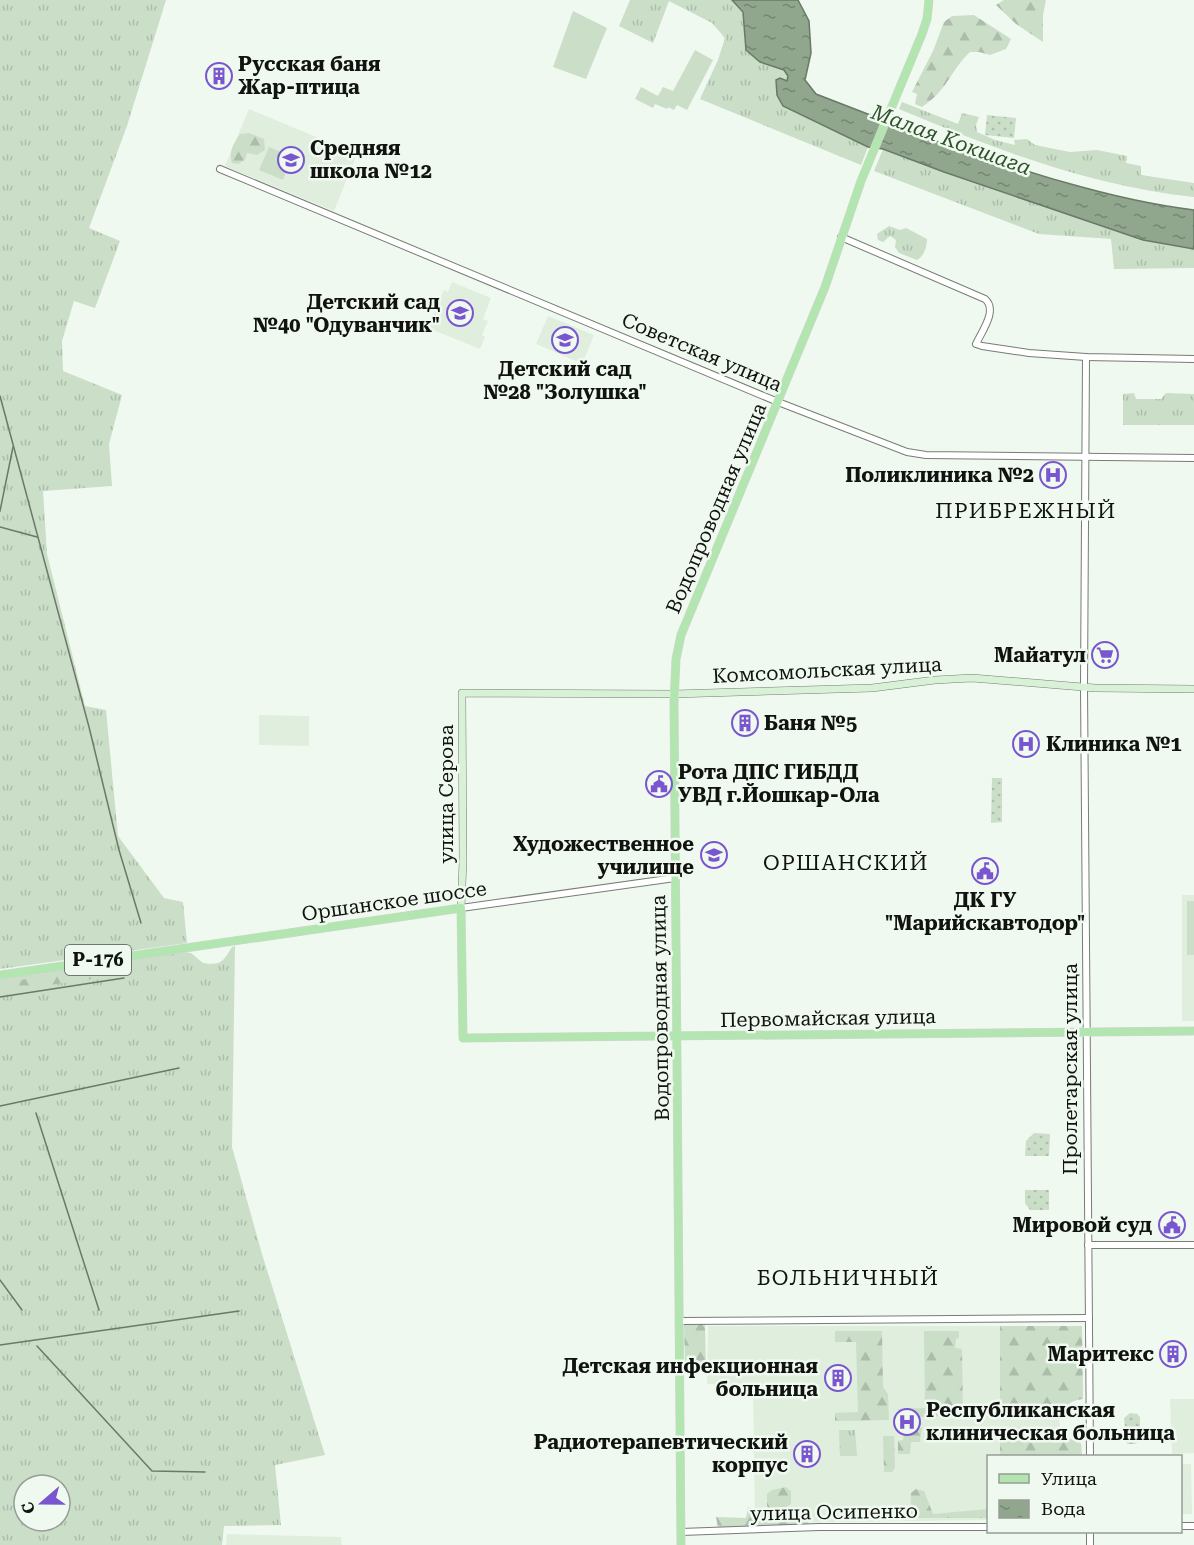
<svg xmlns="http://www.w3.org/2000/svg" width="1194" height="1545" font-family="'Roboto Serif',serif">
<defs>
<pattern id="grass-tufts" width="24" height="20" patternUnits="userSpaceOnUse" patternTransform="scale(1.5)"><rect width="24" height="20" fill="#cadec8"/><path d="M3 7l-1-3M5 7V3M7 7l1-3M15 17l-1-3M17 17v-4M19 17l1-3" fill="none" stroke="#acbeab"/></pattern>
<pattern id="forest-firs" width="22" height="20" patternUnits="userSpaceOnUse" patternTransform="scale(1.5)"><rect width="22" height="20" fill="#cadec8"/><path d="M5 1l3.5 6h-7zM16 11l3.5 6h-7z" fill="#acbeab"/></pattern>
<pattern id="park-dots" width="8" height="8" patternUnits="userSpaceOnUse" patternTransform="scale(1.5)"><rect width="8" height="8" fill="#cadec8"/><path d="M2 2h.1M6 6h.1" fill="none" stroke="#acbeab" stroke-width="1.8" stroke-linecap="round"/></pattern>
<pattern id="water-ripples" width="26" height="14" patternUnits="userSpaceOnUse" patternTransform="scale(1.5)"><rect width="26" height="14" fill="#90a68d"/><path d="M2 4q2-2 4 0t4 0M15 11q2-2 4 0t4 0" fill="none" stroke="#748672"/></pattern>
</defs>
<rect width="100%" height="100%" fill="#f0f9ef"/>
<g fill="#e0eede">
<polygon points="249,109 357,154 334,211 225,166"/>
<polygon points="452,282 491,298 483,319 488,321 482,335 485,337 480,349 428,328 444,290 448,292"/>
<polygon points="548,316 594,335 585,357 581,361 576,361 536,344"/>
<polygon points="259,715 309,716 309,746 259,745"/>
<rect x="1182" y="895" width="12" height="126"/>
<polygon points="708,1326 1082,1326 1083,1399 1074,1400 1059,1412 1060,1429 1070,1440 1081,1443 1082,1456 988,1456 988,1520 755,1523 753,1385 707,1384"/>
<polygon points="1170,1399 1194,1399 1194,1453 1172,1454"/>
<polygon points="1181,1464 1191,1464 1192,1514 1181,1514"/>
<polygon points="227,1534 341,1537 342,1545 226,1545"/>
</g>
<g fill="url(#grass-tufts)" fill-rule="evenodd">
<polygon points="0,0 166,0 127,126 89,228 120,241 95,308 74,301 62,341 63,371 122,395 109,444 112,486 43,491 47,554 85,706 106,710 118,836 164,898 183,902 187,943 0,969"/>
<polygon points="630,0 732,0 743,12 746,30 772,65 784,70 788,76 787,81 776,80 777,95 783,106 868,147 861,165 700,99 718,60 725,38 712,23 669,1 653,43 619,26"/>
<path d="M 902,102 L 958,124 L 962,113 L 979,117 L 976,125 L 977,132 L 995,140 L 1015,145 L 1014,140 L 1027,139 L 1035,145 L 1070,152 L 1097,150 L 1127,156 L 1126,163 L 1141,166 L 1141,175 L 1194,183 L 1194,197 C 1091,186 994,149 899,109 Z"/>
<polygon points="883,149 944,172 1143,240 1194,249 1194,268 1114,269 1111,239 1039,234 874,171"/>
<path d="M 889,226 L 900,230 L 906,228 L 927,239 C 927,247 924,256 917,260 L 899,253 L 895,247 L 896,240 L 890,236 L 883,242 L 878,240 L 877,234 Z"/>
<polygon points="1134,393 1136,399 1161,399 1166,393 1194,394 1194,425 1123,425 1123,394"/>
<path d="M 235,946 L 232,1147 L 262,1254 L 325,1455 L 275,1465 L 281,1525 L 224,1526 L 222,1545 L 0,1545 L 0,978 L 185,952 L 191,953 L 203,963 C 222,966 223,961 232,947 ZM 24,1485 L 60,1485 L 60,1521 L 24,1521 Z"/>
<polygon points="839,1430 855,1430 857,1456 840,1456"/>
</g>
<g fill="url(#forest-firs)">
<polygon points="1004,0 1046,0 1043,15 1043,42 1016,24 996,5"/>
<path d="M 974,15 L 1011,39 L 1006,49 L 990,55 L 979,52 L 970,52 C 950,71 948,90 922,107 L 915,104 L 917,94 L 912,92 L 933,51 L 944,22 L 952,16 Z"/>
<path d="M 249,133 L 264,139 L 265,150 L 257,155 L 247,153 L 245,160 L 238,164 L 232,163 C 228,152 234,143 240,134 Z"/>
<polygon points="131,964 133,973 0,992 0,983"/>
<polygon points="684,1323 705,1323 706,1369 685,1369"/>
<path d="M 1000,1326 L 1082,1326 L 1083,1399 C 1069,1400 1063,1410 1051,1413 L 1000,1414 Z"/>
<polygon points="835,1331 882,1331 883,1387 888,1394 889,1420 835,1421 835,1413 858,1412 856,1342 835,1342"/>
<polygon points="924,1331 959,1331 959,1338 956,1339 955,1348 962,1349 963,1415 899,1418 898,1409 925,1408"/>
<path d="M 1052,1427 C 1063,1432 1069,1440 1081,1443 L 1082,1456 L 1000,1456 L 1000,1428 Z"/>
<polygon points="905,1428 922,1428 920,1442 911,1442 910,1454 898,1454 898,1441 903,1440"/>
<polygon points="883,1436 894,1436 895,1468 892,1472 884,1472"/>
<polygon points="786,1487 791,1491 791,1504 786,1507 779,1507 770,1510 767,1506 767,1494 772,1490"/>
<polygon points="916,1489 924,1491 933,1514 988,1509 988,1518 910,1518 911,1493"/>
<polygon points="748,1507 763,1513 807,1516 809,1525 718,1528 716,1517 746,1518"/>
</g>
<g fill="url(#park-dots)">
<polygon points="987,115 1016,118 1014,138 985,135"/>
<polygon points="992,778 1002,778 1002,822 991,823"/>
<polygon points="1034,1133 1050,1134 1049,1156 1025,1156 1026,1141"/>
<polygon points="1025,1190 1049,1190 1049,1210 1030,1210 1025,1203"/>
<polygon points="1130,1413 1137,1414 1140,1417 1140,1441 1135,1444 1127,1444 1124,1418"/>
</g>
<g fill="#cadec8">
<polygon points="573,11 607,28 586,79 553,67"/>
<polygon points="695,50 713,60 687,110 677,105 674,110 668,107 667,109 655,104 653,108 635,99 641,87 658,96 663,87 673,91"/>
<polygon points="269,147 292,157 283,180 259,170"/>
<rect x="1187" y="901" width="7" height="54"/>
</g>
<path fill="url(#water-ripples)" stroke="#6a7a67" stroke-width="1.5" d="M 732,0 L 798,0 L 809,21 L 811,53 L 805,80 L 816,94 L 878,118 L 892,126 C 988,158 1094,198 1194,210 L 1194,249 L 1143,240 L 944,172 L 883,149 L 868,147 L 783,106 L 777,95 L 776,80 L 780,78 L 787,81 L 788,76 L 784,70 L 760,62 L 746,50 L 743,12 Z"/>
<g fill="none" stroke-linecap="round" stroke-linejoin="round">
<g stroke="#6a7a67" stroke-width="1.5">
<polyline points="0,396 89,727 119,850 141,923"/>
<polyline points="0,511 13,447"/>
<polyline points="0,527 37,537"/>
<polyline points="0,997 124,978"/>
<polyline points="0,1106 179,1068"/>
<polyline points="36,1113 99,1310"/>
<polyline points="0,1280 22,1310"/>
<polyline points="0,1345 239,1311"/>
<polyline points="37,1346 152,1471 205,1472"/>
</g>
<defs>
<g id="tertiary">
<polyline points="220,169 778,402 907,452 926,455 1194,458"/>
<path d="M 841,237 L 985,299 C 998,310 982,331 976,344 L 982,346 L 1029,353 L 1086,357 L 1194,359"/>
<polyline points="1086,357 1084,687 1090,1456"/>
<polyline points="461,908 675,878"/>
<polyline points="1088,1245 1194,1245"/>
<polyline points="679,1321 1089,1318"/>
<polyline points="1180,1526 1194,1526"/>
<polyline points="681,1532 819,1527 988,1527"/>
<polyline points="1090,1532 1090,1545"/>
</g>
<polyline id="secondary" points="461,908 463,861 462,693 674,694 872,688 935,680 972,678 1095,688 1194,689"/>
<g id="primary">
<polyline points="0,975 461,908 463,1038 1194,1031"/>
<polyline points="681,1545 674,703 676,659 681,635 825,287 861,181 922,34 927,19 929,0"/>
</g>
</defs>
<use href="#tertiary" stroke="#757d74" stroke-width="8"/>
<use href="#secondary" stroke="#757d74" stroke-width="8"/>
<use href="#primary" stroke="#d4d5d4" stroke-width="9"/>
<use href="#tertiary" stroke="#fff" stroke-width="6"/>
<use href="#secondary" stroke="#d9f2d7" stroke-width="7"/>
<use href="#primary" stroke="#b3e5b0" stroke-width="8"/>
</g>
<defs>
<symbol id="building-ring" viewBox="-11 -11 22 22"><circle r="9.5" fill="#f0f9ef" stroke="#7956d0" stroke-width="1.5"/><path d="M-4-6H4V6H1V3H-1V6H-4ZM-2.5-4.3h1.7v1.8h-1.7ZM.8-4.3h1.7v1.8H.8ZM-2.5-1h1.7V.8h-1.7ZM.8-1h1.7V.8H.8Z" fill="#7956d0"/></symbol>
<symbol id="school-ring" viewBox="-11 -11 22 22"><circle r="9.5" fill="#f0f9ef" stroke="#7956d0" stroke-width="1.5"/><path d="M0-5L7-2L0 1L-7-2ZM-4 1L0 2.5L4 1V4Q0 6-4 4Z" fill="#7956d0"/></symbol>
<symbol id="hospital-ring" viewBox="-11 -11 22 22"><circle r="9.5" fill="#f0f9ef" stroke="#7956d0" stroke-width="1.5"/><path d="M-5-5h3v3.5h4V-5h3V5h-3V1.5h-4V5h-3Z" fill="#7956d0"/></symbol>
<symbol id="supermarket-ring" viewBox="-11 -11 22 22"><circle r="9.5" fill="#f0f9ef" stroke="#7956d0" stroke-width="1.5"/><path d="M-6-5.5h2.5l.6 2H6L4.5 2H-2.5L-4.4-4H-6ZM-1.5 3.2a1.3 1.3 0 1 0 .1 0ZM3 3.2a1.3 1.3 0 1 0 .1 0Z" fill="#7956d0"/></symbol>
<symbol id="civic-ring" viewBox="-11 -11 22 22"><circle r="9.5" fill="#f0f9ef" stroke="#7956d0" stroke-width="1.5"/><path d="M-.6-6.5H3V-4.5H.6V-3L4-1V1h2V6H-6V1h2V-1L-.6-3ZM-1.2 2.5V6h2.4V2.5Z" fill="#7956d0"/></symbol>
<symbol id="university-ring" viewBox="-11 -11 22 22"><circle r="9.5" fill="#f0f9ef" stroke="#7956d0" stroke-width="1.5"/><path d="M0-5L7-2L0 1L-7-2ZM-4 1L0 2.5L4 1V4Q0 6-4 4Z" fill="#7956d0"/></symbol>
</defs>
<g fill-rule="evenodd">
<use href="#building-ring" x="204" y="61" width="30" height="30"/>
<use href="#school-ring" x="276" y="145" width="30" height="30"/>
<use href="#school-ring" x="445" y="298" width="30" height="30"/>
<use href="#school-ring" x="550" y="325" width="30" height="30"/>
<use href="#hospital-ring" x="1038" y="460" width="30" height="30"/>
<use href="#supermarket-ring" x="1090" y="640" width="30" height="30"/>
<use href="#building-ring" x="730" y="708" width="30" height="30"/>
<use href="#hospital-ring" x="1011" y="729" width="30" height="30"/>
<use href="#civic-ring" x="644" y="769" width="30" height="30"/>
<use href="#university-ring" x="699" y="840" width="30" height="30"/>
<use href="#civic-ring" x="970" y="856" width="30" height="30"/>
<use href="#civic-ring" x="1157" y="1210" width="30" height="30"/>
<use href="#building-ring" x="1158" y="1339" width="30" height="30"/>
<use href="#building-ring" x="823" y="1363" width="30" height="30"/>
<use href="#hospital-ring" x="892" y="1407" width="30" height="30"/>
<use href="#building-ring" x="792" y="1439" width="30" height="30"/>
</g>
<g text-anchor="middle" stroke-width="5" stroke-linejoin="round" paint-order="stroke">
<rect fill="#f0f9ef" stroke="#535852" stroke-width="1.5" x="65" y="945" width="66" height="30" rx="4.5"/>
<g font-size="18" font-weight="bold" fill="#10130f">
<text x="98" y="966">Р-176</text>
</g>
<g font-size="20" font-weight="bold" fill="#10130f" stroke="#f0f9ef" text-anchor="end">
<text x="238" y="71" text-anchor="start">Русская баня<tspan x="238" dy="23">Жар-птица</tspan></text>
<text x="310" y="155" text-anchor="start">Средняя<tspan x="310" dy="23">школа №12</tspan></text>
<text x="440" y="309">Детский сад<tspan x="440" dy="23">№40 "Одуванчик"</tspan></text>
<text x="565" y="376" text-anchor="middle">Детский сад<tspan x="565" dy="23">№28 "Золушка"</tspan></text>
<text x="1034" y="482">Поликлиника №2</text>
<text x="1086" y="662">Майатул</text>
<text x="764" y="730" text-anchor="start">Баня №5</text>
<text x="1046" y="751" text-anchor="start">Клиника №1</text>
<text x="678" y="779" text-anchor="start">Рота ДПС ГИБДД<tspan x="678" dy="23">УВД г.Йошкар-Ола</tspan></text>
<text x="694" y="851">Художественное<tspan x="694" dy="23">училище</tspan></text>
<text x="985" y="907" text-anchor="middle">ДК ГУ<tspan x="985" dy="23">"Марийскавтодор"</tspan></text>
<text x="1152" y="1232">Мировой суд</text>
<text x="1154" y="1361">Маритекс</text>
<text x="818" y="1373">Детская инфекционная<tspan x="818" dy="23">больница</tspan></text>
<text x="926" y="1417" text-anchor="start">Республиканская<tspan x="926" dy="23">клиническая больница</tspan></text>
<text x="788" y="1449">Радиотерапевтический<tspan x="788" dy="23">корпус</tspan></text>
</g>
<g font-size="20" fill="#10130f" stroke="#f0f9ef">
<text transform="translate(702 352) rotate(23)" y="7">Советская улица</text>
<text transform="translate(716 508) rotate(-67)" y="7">Водопроводная улица</text>
<text transform="translate(827 670) rotate(-3)" y="7">Комсомольская улица</text>
<text transform="translate(446 794) rotate(-90)" y="7">улица Серова</text>
<text transform="translate(394 901) rotate(-8)" y="7">Оршанское шоссе</text>
<text transform="translate(660 1008) rotate(-91)" y="7">Водопроводная улица</text>
<text transform="translate(828 1018) rotate(-1)" y="7">Первомайская улица</text>
<text transform="translate(1070 1069) rotate(-90)" y="7">Пролетарская улица</text>
<text transform="translate(834 1512) rotate(-1)" y="7">улица Осипенко</text>
</g>
<g font-size="21" font-style="italic" fill="#2f522c" stroke="#f0f9ef">
<text transform="translate(951 140) rotate(20)" y="7">Малая Кокшага</text>
</g>
<g font-size="21" letter-spacing="1.5" fill="#10130f" stroke="#f0f9ef">
<text x="1026" y="518">ПРИБРЕЖНЫЙ</text>
<text x="846" y="870">ОРШАНСКИЙ</text>
<text x="848" y="1285">БОЛЬНИЧНЫЙ</text>
</g>
</g>
<rect x="987" y="1455" width="195" height="78" fill="#f0f9ef" stroke="#969d95" stroke-width="1.5"/>
<rect x="999" y="1474" width="30" height="9" fill="#b3e5b0" stroke="#969d95" stroke-width="1.5"/>
<text x="1041" y="1485" font-size="18" fill="#10130f">Улица</text>
<rect x="999" y="1500" width="30" height="18" fill="url(#water-ripples)" stroke="#969d95" stroke-width="1.5"/>
<text x="1041" y="1515" font-size="18" fill="#10130f">Вода</text>
<g transform="translate(42 1503) rotate(250)"><circle r="28" fill="#f0f9ef" stroke="#969d95" stroke-width="1.5"/>
<path d="M0-4.5L10 22L0 15L-10 22Z" fill="#7956d0"/>
<text y="-9" font-size="16" font-weight="bold" text-anchor="middle" fill="#10130f">С</text>
</g>
</svg>
